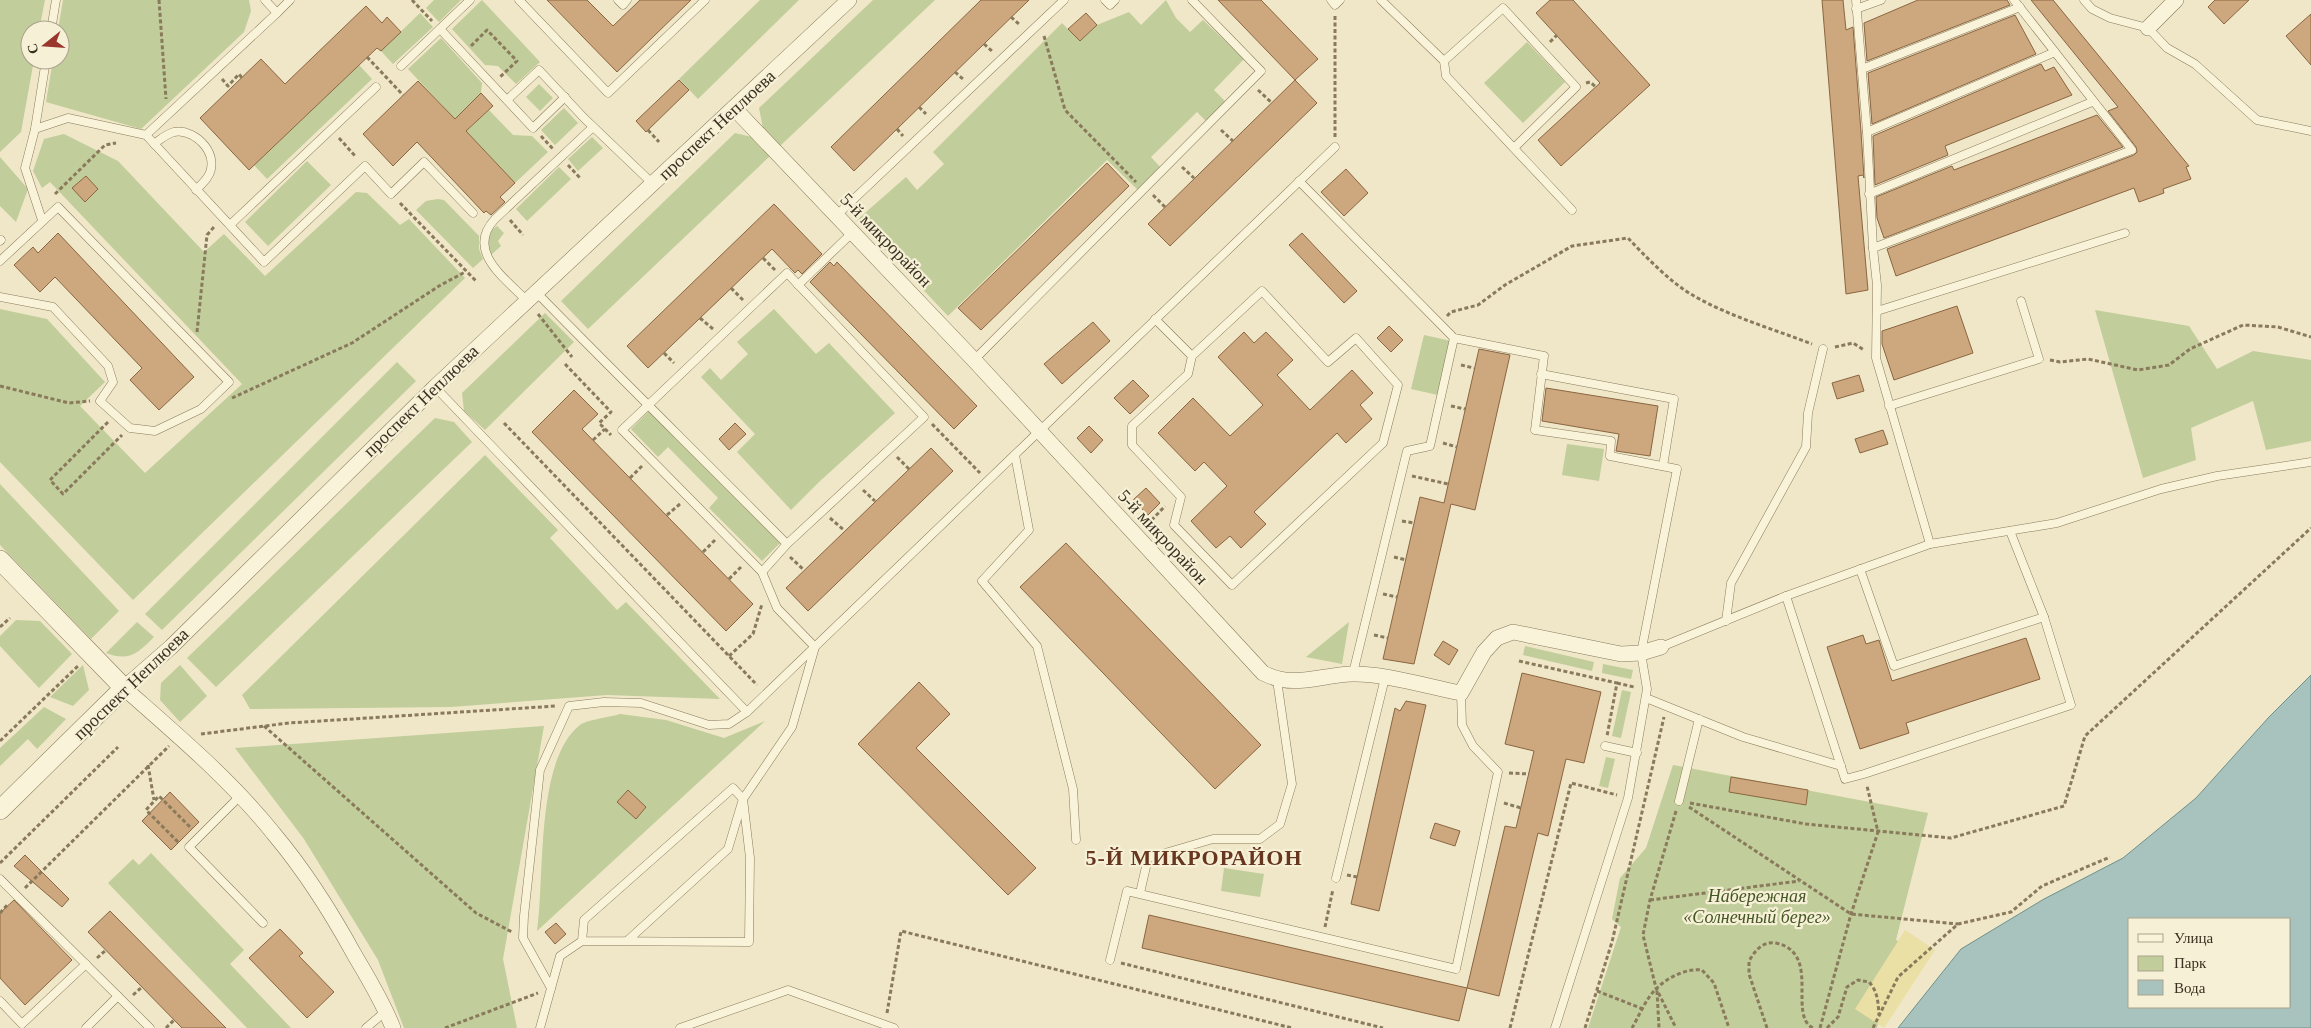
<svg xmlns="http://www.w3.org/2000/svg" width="2311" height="1028" font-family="'Times New Roman',serif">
<rect width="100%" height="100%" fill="#efe7c7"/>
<g fill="#c1cd9a">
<polygon points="0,0 45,0 39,30 30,30 30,60 34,60 21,132 0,152"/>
<polygon points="63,0 249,0 251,11 244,32 141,129 46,102 53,60 60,60 60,30 58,30"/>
<polygon points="434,0 461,0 439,22 426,8"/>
<polygon points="482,0 540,62 516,84 498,66 485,65 452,29"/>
<polygon points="760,0 799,0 698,99 679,79"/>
<polygon points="873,0 935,0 780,146 763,128 759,108"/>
<polygon points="1166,0 1176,18 1190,32 1203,20 1244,59 1214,90 1225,101 1207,122 1197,112 1151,157 1161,168 1138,190 1107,160 948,316 857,220 906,177 917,190 944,164 933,152 1062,23 1080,41 1097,25 1129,12 1141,25"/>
<polygon points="420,13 433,27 393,64 381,51"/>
<polygon points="441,38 482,83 481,93 455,119 408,69"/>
<polygon points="1527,42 1565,82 1523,123 1484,83"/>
<polygon points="359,65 372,79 267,179 254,165"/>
<polygon points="539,84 553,98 540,111 526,97"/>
<polygon points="564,108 578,123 555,145 541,130"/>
<polygon points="489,110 513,135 532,136 548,152 515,183 466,131"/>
<polygon points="735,133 756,138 771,155 588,329 561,301"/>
<polygon points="64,134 118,161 204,252 224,234 265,276 356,192 367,193 400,225 409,219 465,278 133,600 0,462 0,309 47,319 105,382 80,406 145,473 242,384 50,182 42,188 33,171 44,139"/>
<polygon points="592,137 603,148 578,171 568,159"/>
<polygon points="0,157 28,189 16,222 0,206"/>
<polygon points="307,161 331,185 268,246 245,222"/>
<polygon points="559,167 571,179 527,221 516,209"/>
<polygon points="438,199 444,200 479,236 479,249 483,259 473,268 416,210 426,201"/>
<path d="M 497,226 L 504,233 L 498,241 L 501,246 L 491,255 C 487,243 486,234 497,226 Z"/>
<polygon points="774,309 816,354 829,343 895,413 819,482 791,510 737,452 755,434 701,377 710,368 721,380 748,354 737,342"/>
<polygon points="2095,310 2189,326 2217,369 2253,351 2311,360 2311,441 2266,450 2253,401 2191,428 2196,460 2143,478"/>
<polygon points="545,313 574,342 485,430 464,411 462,393"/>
<polygon points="1424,335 1451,341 1438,395 1411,389"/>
<polygon points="397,362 416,381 162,630 145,614"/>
<polygon points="649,411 780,543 762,561 709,508 718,498 668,447 658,457 631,429"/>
<polygon points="435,418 454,422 472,442 216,687 187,658"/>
<polygon points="1567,444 1604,449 1599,481 1562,475"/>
<polygon points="485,455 558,530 550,538 617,610 626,602 720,699 607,695 451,707 250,709 242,695"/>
<polygon points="0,484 119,611 91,639 0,545"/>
<polygon points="16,620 40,621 72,654 39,688 0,646 0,636"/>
<path d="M 137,622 L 154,637 C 138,653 129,662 106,653 Z"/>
<polygon points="1349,622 1342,664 1306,657"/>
<polygon points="1525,646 1594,662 1592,671 1523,655"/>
<polygon points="1603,664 1633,670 1631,679 1602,673"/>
<polygon points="83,665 89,690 73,706 50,697"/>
<polygon points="180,665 207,696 180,722 160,700 161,683"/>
<polygon points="1622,690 1631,692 1621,738 1612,736"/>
<polygon points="44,707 66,719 37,749 28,739 0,766 0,748"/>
<path d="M 620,714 L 666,720 L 724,738 L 765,721 L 537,931 C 545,877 535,760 580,725 C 586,720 611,717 620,714 Z"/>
<polygon points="544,726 503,959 517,1028 404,1028 378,960 304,839 235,748"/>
<polygon points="1606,757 1615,759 1608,788 1599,786"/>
<polygon points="1673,765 1928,813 1896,940 1909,946 1882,1007 1877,1028 1588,1028 1621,927 1612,919 1620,878 1646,848"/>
<polygon points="151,853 244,950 230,964 291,1028 247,1028 108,883 133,859 139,865"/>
<polygon points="1224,868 1264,874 1260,897 1221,891"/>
</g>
<polygon fill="#eadfa4" points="1905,930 1935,950 1884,1028 1855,1009"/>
<path fill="#a8c2be" stroke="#6e918c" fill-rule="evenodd" d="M 2311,675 L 2311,1028 L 1898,1028 L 1961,949 L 2044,899 L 2123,858 L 2196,798 L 2269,717 ZM 2130,919 L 2290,919 L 2290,1007 L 2130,1007 Z"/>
<g fill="#cda77d" stroke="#8a6642">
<polygon points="547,0 587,0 613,26 640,0 691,0 617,72"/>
<polygon points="981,0 1029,0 854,171 831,147"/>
<polygon points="1218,0 1261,0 1318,59 1295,80"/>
<polygon points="1550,0 1573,0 1650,85 1561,166 1538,140 1600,83 1536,13"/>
<polygon points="1822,0 1843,0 1846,30 1853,27 1861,132 1864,178 1863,175 1858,176 1868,290 1846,294"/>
<polygon points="1918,0 2007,0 2010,5 1867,61 1864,23"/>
<polygon points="2031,0 2053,0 2189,166 2186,167 2191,179 2163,189 2164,193 2139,202 2134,188 1896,276 1887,249 2134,155 2137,152 2136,147 2108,111 2118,107"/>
<polygon points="2215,0 2249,0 2224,24 2208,7"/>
<polygon points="366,6 382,23 387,17 401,32 381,51 377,48 249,170 200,118 261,59 285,84"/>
<polygon points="1086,13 1097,25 1080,41 1068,29"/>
<polygon points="2311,14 2311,65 2286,36"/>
<polygon points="2015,15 2036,54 1872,124 1868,73"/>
<polygon points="2041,64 2045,71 2054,67 2072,95 1945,146 1948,155 1875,185 1873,136"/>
<polygon points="679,80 689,90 646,132 636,121"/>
<polygon points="1295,80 1317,103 1170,246 1148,224"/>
<polygon points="418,81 455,119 481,93 493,106 466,131 515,183 500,197 505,202 491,215 486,211 484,213 417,142 393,166 363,134"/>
<polygon points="2097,115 2123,147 1884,238 1877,218 1876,197 1952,166 1954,170"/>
<polygon points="1107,163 1129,186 981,330 958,308"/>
<polygon points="1346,169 1368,193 1344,216 1321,192"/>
<polygon points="86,176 98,189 85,202 72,188"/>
<polygon points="774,204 822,254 802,274 798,270 795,273 772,249 648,368 627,346"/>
<polygon points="58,233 194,377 159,410 130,380 142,368 55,277 40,292 14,265 33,247 38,253"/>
<polygon points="1302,233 1357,291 1344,303 1289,245"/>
<polygon points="830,262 834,266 837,262 977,406 954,429 810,282"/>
<polygon points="1957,306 1973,353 1894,380 1882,344 1882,331"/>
<polygon points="1093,322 1110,341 1062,384 1044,364"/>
<polygon points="1389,326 1403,340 1391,352 1377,338"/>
<polygon points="1244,332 1254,343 1266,332 1293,360 1277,375 1310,410 1352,370 1373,393 1360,405 1372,419 1346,443 1337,433 1254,512 1266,524 1241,548 1230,536 1216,548 1191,521 1227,486 1204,462 1195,471 1158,433 1193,398 1230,436 1263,405 1218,357"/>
<polygon points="1479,349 1510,355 1475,510 1451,504 1414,664 1383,659 1420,497 1444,503"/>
<polygon points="1859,375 1864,391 1837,399 1832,383"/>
<polygon points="1133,380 1149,396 1130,414 1114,398"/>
<polygon points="1546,388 1658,406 1650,456 1616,451 1619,434 1542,421"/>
<polygon points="574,390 598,414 582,429 753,604 726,631 532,432"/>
<polygon points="735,423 746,434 729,450 719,439"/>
<polygon points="1089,426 1103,440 1091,453 1077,438"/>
<polygon points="1883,430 1888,444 1860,453 1855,439"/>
<polygon points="931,448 953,471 808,611 786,588"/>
<polygon points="1146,488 1160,503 1148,515 1133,500"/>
<polygon points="1066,543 1261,745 1215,789 1020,587"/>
<polygon points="1863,635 1866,644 1879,640 1892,681 2026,638 2040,679 1906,723 1909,733 1860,749 1827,647"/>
<polygon points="1443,641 1458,650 1449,665 1434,655"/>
<polygon points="1522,673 1601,692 1584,763 1566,759 1548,836 1538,833 1499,996 1467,988 1505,826 1516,828 1534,751 1505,744"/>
<polygon points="919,682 950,714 916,748 1036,868 1008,895 858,744"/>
<polygon points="1406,701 1426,705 1379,911 1351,904 1395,708 1400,711"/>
<polygon points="1731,777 1808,790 1806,805 1729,792"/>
<polygon points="628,790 646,807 636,819 617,802"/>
<polygon points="170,792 199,822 171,850 142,821"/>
<polygon points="1435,823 1460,831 1455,846 1430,838"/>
<polygon points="25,855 69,899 62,907 14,866"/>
<polygon points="14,900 72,960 25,1005 0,978 0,913"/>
<polygon points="110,911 226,1028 182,1028 88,932"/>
<polygon points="1149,915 1467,988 1459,1021 1142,948"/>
<polygon points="556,923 566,934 555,944 545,932"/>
<polygon points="280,929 303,953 299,956 334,992 307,1018 249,958"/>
</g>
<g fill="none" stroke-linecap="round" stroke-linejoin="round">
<defs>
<g id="service">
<polyline points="265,0 277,13 146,135 264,262 365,166 391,194 424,162 473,213"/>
<polyline points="519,0 608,93 705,0"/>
<polyline points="618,0 623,5 627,0"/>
<polyline points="1105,0 1110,5 1115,0"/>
<polyline points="1331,0 1335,5 1340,0"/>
<polyline points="1381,0 1444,61 1446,76 1572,210"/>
<polyline points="1856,0 1867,132 1873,248 2132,150 2014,0"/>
<polyline points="2084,0 2092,9 2110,18 2148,28 2167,48 2195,64 2257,120 2311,131"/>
<polyline points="1856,9 1881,0"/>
<polyline points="277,13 290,0"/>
<polyline points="440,29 533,128 565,97"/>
<polyline points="51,30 56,0"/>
<polyline points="1444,61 1503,8 1576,87 1515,147"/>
<polyline points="401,66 470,0"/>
<polyline points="1862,69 2020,7"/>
<polyline points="507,100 539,70 584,118 653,184"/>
<polyline points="35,129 68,118 146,135"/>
<polyline points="1867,132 2055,52"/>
<path d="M 154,144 C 161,139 166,134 174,132 C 197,128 222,157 207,178 C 204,182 200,186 196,190"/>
<polyline points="1299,181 1454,338 1544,356 1535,430 1611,441 1610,456 1677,469 1641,653 1647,689 1628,798 1555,1028"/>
<polyline points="1869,194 2092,102"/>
<polyline points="837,215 1064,0"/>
<polyline points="42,220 25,168 35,129 46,60"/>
<polyline points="230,225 376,87"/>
<polyline points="0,241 1,240"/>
<polyline points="1873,248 1877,285 1876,358 1930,544"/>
<polyline points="0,261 58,207 229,382 201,409 155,431 130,428 100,401 113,382 108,366 53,307 0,297"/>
<polyline points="798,285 853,232"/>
<path d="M 536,292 C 619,377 704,460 787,544 L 924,417 L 787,273 L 622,430 L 762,572"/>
<path d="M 527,301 C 505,278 465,251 495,219 L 593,127"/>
<polyline points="1877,311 2125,233"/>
<polyline points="1155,319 1192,356 1262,291 1328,362 1356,338 1398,385 1383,443 1232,585 1174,525 1181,497 1132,445 1132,426 1188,374 1192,356"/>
<polyline points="974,360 1261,71 1192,0"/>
<polyline points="1541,374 1674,399 1663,466"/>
<polyline points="435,387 747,712"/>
<polyline points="1889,406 2039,359 2021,301"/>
<polyline points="1015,455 1029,530 982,581 1037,646 1073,789 1076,840"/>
<polyline points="1860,569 1894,666 2044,617"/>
<polyline points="1786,596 1845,779 1864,774 2071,705 2044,617 2010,531"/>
<polyline points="1726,621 1731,583 1806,447 1808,413 1823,349"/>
<polyline points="1661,647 1786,596 1930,544 2057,523 2161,489 2217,476 2311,462"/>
<polyline points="1353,673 1407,451 1430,446 1454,338"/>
<polyline points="1646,698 1743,737 1841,766"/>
<polyline points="1605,746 1637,753"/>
<polyline points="240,796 189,847 263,923"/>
<polyline points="1679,801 1699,719"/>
<polyline points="1336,878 1385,678"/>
<polyline points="0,879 150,1028"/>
<polyline points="1140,893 1148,858 1213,839 1260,839 1280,824 1292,784 1277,680"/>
<polyline points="627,941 728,849 743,799 792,727 815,647 777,608 762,572 787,544"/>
<polyline points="1110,960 1127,891 1456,969 1498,772 1473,746 1462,725 1461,693"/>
<polyline points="551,988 523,938 524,916 540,770 569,706 604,702 641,703 709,725 729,724 747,712 1335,147"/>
<polyline points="0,1001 22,1024 86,964"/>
<polyline points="86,1028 118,996"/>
<polyline points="366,1028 386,1011"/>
<polyline points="540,1028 560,956 582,941 584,920 733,788 743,799 750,858 749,942 582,941"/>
<polyline points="680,1028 788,990 894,1028"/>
</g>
<g id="minor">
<polyline points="2148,28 2176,0"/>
<path d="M 734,108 L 974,360 L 1263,673 C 1294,689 1319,675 1352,674 C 1384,673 1429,687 1461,693 L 1484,652 L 1497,638 L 1513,632 L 1621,654 L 1641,653 L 1661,647"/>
<path d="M 393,1028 C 383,1002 368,978 354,954 C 331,912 305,871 274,834 C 231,780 176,734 124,688 L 171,647 L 435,387 L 849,0"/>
</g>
<polyline id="tertiary" points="0,560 124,688 0,810"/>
</defs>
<use href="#service" stroke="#8a7a5c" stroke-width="9"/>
<use href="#minor" stroke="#8a7a5c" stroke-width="16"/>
<use href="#tertiary" stroke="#8a7a5c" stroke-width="20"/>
<g stroke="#8a7a5c" stroke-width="3" stroke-dasharray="4 2.5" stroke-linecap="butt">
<polyline points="159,0 166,99"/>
<polyline points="412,0 432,21"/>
<polyline points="1011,17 1020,25"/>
<polyline points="1044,36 1065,110 1136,182"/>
<polyline points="1550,42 1557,35"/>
<polyline points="984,44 993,52"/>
<polyline points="471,46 487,30 517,61 500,77"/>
<polyline points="367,57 403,95"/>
<polyline points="955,72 964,80"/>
<polyline points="222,79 228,86 239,74 242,78"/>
<polyline points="1586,83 1590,82 1596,87"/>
<polyline points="1258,90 1272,103"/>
<polyline points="919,107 926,114"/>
<polyline points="897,129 903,136"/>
<polyline points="648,130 659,142"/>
<polyline points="1221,130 1233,141"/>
<polyline points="541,136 553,149"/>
<polyline points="1335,137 1335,15"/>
<polyline points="339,138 356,157"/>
<polyline points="568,165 581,179"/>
<polyline points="1182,167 1194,178"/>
<polyline points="55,194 105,145 116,143"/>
<polyline points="1153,195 1165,207"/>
<polyline points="400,203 476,281"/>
<polyline points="510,220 523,235"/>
<polyline points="763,258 775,270"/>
<polyline points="731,288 743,300"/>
<polyline points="538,314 572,357"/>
<path d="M 1447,316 L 1451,312 L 1478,305 L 1505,285 L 1572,246 L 1628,238 C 1647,258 1671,283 1694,296 C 1731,317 1773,329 1812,344"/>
<polyline points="700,318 713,329"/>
<polyline points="197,332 207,235 214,227"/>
<polyline points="1835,347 1853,343 1864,350"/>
<polyline points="664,353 674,363"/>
<polyline points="2050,360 2060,362 2088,359 2138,370 2169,365 2190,349 2243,325 2278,327 2311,337"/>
<polyline points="565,364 611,412 599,423 611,435"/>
<polyline points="1461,365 1474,368"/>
<polyline points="0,386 69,403 90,401"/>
<polyline points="232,398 352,343 439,286 465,272"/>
<polyline points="1451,406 1465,409"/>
<polyline points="108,422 50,480 63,494 122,435"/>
<polyline points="504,423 757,685"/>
<polyline points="932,424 980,473"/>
<polyline points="593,440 605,429"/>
<polyline points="1443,443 1457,447"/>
<polyline points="897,457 909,469"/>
<polyline points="1412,476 1448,484"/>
<polyline points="630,478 642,466"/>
<polyline points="863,490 875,501"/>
<polyline points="667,515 680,504"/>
<polyline points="830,518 845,531"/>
<polyline points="1402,521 1414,523"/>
<polyline points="1147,525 1165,506"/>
<polyline points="703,552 715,540"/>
<polyline points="790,557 804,570"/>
<polyline points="1394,557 1406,560"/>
<polyline points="729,579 741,567"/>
<polyline points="1383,594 1397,597"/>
<polyline points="0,627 10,618"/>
<polyline points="1374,635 1388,638"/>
<polyline points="729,656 753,634 762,604"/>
<polyline points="1519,661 1617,683 1607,736"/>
<polyline points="1617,683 1634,687"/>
<polyline points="264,726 476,913 512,932"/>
<polyline points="201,734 289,723 556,706"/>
<polyline points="0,741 78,666"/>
<polyline points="148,765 154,800"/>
<polyline points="1509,773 1529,774"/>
<polyline points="1504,803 1521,808"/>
<polyline points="1690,803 1806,824 1951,838 2064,806 2085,736 2311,528"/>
<polyline points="1689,807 1851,914 1958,924"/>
<polyline points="1676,811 1650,900 1643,935 1656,988 1676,1028"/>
<polyline points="178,842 146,810 159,796 192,829"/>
<polyline points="0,863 118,747"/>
<polyline points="1347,875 1357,877"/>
<polyline points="25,888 169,746"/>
<polyline points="1650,900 1799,881"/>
<polyline points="0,913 8,904"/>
<polyline points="1325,927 1333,889"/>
<polyline points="97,958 106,950"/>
<polyline points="1121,963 1383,1028"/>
<polyline points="1597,991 1643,1009"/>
<polyline points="1657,991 1659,1028"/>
<polyline points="133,995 142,987"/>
<polyline points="887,1013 901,931 1292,1028"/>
<polyline points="166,1028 174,1020"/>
<polyline points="445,1028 538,993"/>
<polyline points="1510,1028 1571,783 1617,795"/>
<polyline points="1585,1028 1612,942 1664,717"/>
<path d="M 1632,1028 C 1639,1016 1646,998 1657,988 C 1668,977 1687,968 1702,970 L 1714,983 L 1729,1028"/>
<path d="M 1767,1028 L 1749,974 L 1749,961 C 1755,951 1762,941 1776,943 C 1822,953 1787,1015 1813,1028"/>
<polyline points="1820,1028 1851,914 1878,832 1867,786"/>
<path d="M 1827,1028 L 1838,1017 L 1847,987 L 1858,980 L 1869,982 C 1878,992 1878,1002 1879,1015"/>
<polyline points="1873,1028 1898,977 1958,924 2011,912 2042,886 2110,857"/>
</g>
<use href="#service" stroke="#f9f3da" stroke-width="8"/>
<use href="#minor" stroke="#f9f3da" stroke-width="15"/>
<use href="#tertiary" stroke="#f9f3da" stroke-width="19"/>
</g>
<g text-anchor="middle" stroke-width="4.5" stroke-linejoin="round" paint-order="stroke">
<g font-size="18" fill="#3b3020" stroke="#f6f0d6">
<text transform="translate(717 125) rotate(-43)" y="6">проспект Неплюева</text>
<text transform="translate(886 240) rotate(46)" y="6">5-й микрорайон</text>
<text transform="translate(421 401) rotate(-44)" y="6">проспект Неплюева</text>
<text transform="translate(1163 537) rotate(47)" y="6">5-й микрорайон</text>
<text transform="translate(131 684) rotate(-44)" y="6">проспект Неплюева</text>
</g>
<g font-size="18" font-style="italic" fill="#455726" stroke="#f6f0d6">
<text x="1757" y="902">Набережная<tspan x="1757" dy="21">«Солнечный берег»</tspan></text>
</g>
<g font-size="22" font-weight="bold" letter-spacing="1" fill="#67361f" stroke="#f6f0d6">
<text x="1194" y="865">5-Й МИКРОРАЙОН</text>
</g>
</g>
<rect x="2128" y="918" width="162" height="90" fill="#f6f0d6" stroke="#aba38d"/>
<rect x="2138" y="934" width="25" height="8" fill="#f9f3da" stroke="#aba38d"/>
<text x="2174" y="943" font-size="15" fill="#3b3020">Улица</text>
<rect x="2138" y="956" width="25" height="15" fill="#c1cd9a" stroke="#aba38d"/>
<text x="2174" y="968" font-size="15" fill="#3b3020">Парк</text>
<rect x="2138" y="980" width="25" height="15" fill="#a8c2be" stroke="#aba38d"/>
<text x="2174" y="993" font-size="15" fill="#3b3020">Вода</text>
<g transform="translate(45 45) rotate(253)"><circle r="24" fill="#f6f0d6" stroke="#aba38d"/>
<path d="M0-4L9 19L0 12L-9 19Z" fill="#9a372c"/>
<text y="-8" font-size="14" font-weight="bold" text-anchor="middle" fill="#3b3020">С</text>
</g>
</svg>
